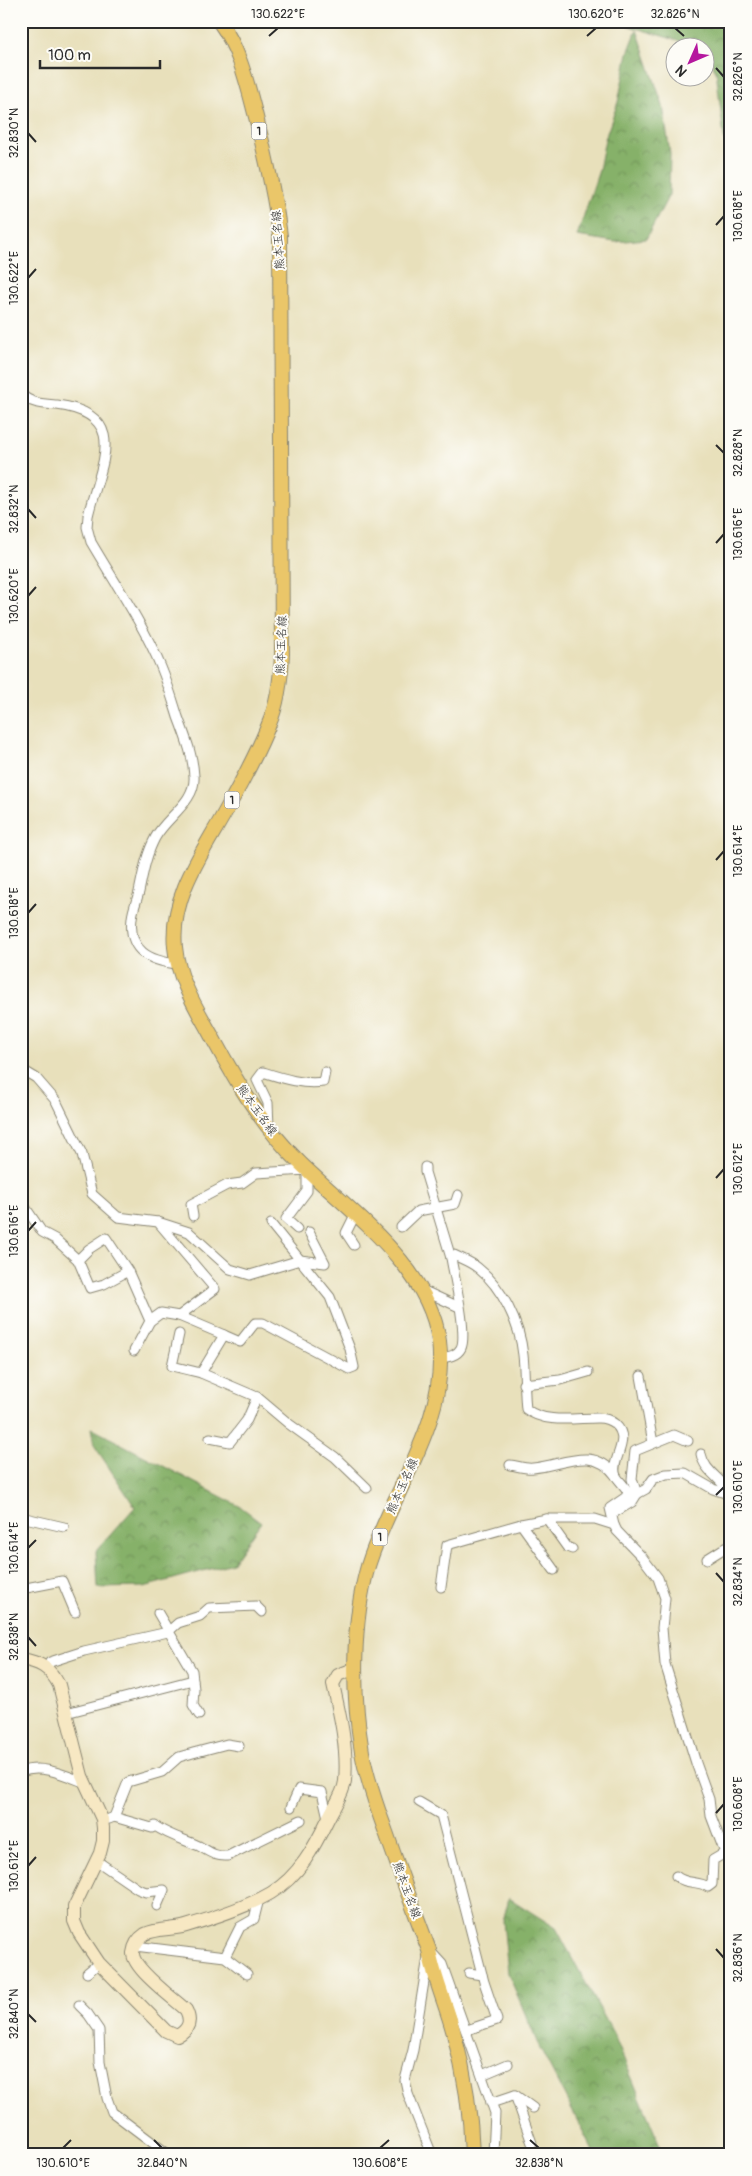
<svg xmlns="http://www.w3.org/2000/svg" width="752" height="2176" font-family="Pangolin,'Klee One',sans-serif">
<defs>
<pattern id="forest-crowns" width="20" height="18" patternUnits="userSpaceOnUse" patternTransform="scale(1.25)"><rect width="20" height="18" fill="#86b169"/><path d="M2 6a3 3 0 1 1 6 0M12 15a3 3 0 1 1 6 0" fill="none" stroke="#6e9057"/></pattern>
</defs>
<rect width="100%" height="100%" fill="#fdfcf7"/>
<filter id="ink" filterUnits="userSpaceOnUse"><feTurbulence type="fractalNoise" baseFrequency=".02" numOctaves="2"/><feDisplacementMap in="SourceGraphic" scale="10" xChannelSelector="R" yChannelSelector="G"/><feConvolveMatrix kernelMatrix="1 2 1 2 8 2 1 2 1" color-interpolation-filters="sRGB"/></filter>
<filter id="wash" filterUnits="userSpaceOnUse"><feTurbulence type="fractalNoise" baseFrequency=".0096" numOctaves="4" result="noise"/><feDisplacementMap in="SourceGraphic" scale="20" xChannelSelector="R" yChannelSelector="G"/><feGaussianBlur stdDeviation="1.12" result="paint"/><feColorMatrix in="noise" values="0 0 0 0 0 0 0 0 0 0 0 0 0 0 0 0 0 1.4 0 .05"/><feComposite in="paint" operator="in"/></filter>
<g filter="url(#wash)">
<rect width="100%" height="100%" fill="#e8e0bb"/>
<g fill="url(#forest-crowns)" stroke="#586e4a">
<polygon points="623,21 731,21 731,151 725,145 716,71 704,48 699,47 626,25"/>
<polygon points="637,30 663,106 670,154 669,195 646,239 615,242 577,236 599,170 605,139 618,102 628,53"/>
<polygon points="91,1428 241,1507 261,1522 232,1563 144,1587 98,1588 96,1551 135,1507 94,1445"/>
<polygon points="509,1898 556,1928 613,2033 664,2155 595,2155 537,2042 508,1973 503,1921"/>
</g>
</g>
<g filter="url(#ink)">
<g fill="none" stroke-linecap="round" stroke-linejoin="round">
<defs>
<g id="street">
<path d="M 21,394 C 30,404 45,404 57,405 C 133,415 99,467 88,516 L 87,527 L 91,542 C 115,583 143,624 161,667 C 168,684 173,701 178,717 C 185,736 193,755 194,776 C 196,802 166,817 155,838 C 146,855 143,873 139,892 C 137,900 133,909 132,918 C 128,951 149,961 178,964"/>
<polyline points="21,1069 36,1078 56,1101 82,1154 92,1194 118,1217 158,1222 215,1289 179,1316 224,1335"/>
<path d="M 269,1128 L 268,1103 L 257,1080 L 263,1072 C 282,1078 303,1085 323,1082 L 325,1072"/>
<polyline points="425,1167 425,1172 451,1258"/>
<polyline points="21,1201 42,1232 55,1239 78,1260"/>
<polyline points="193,1216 191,1204 227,1185 242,1183 256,1173 307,1170 307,1191 286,1219 297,1229"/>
<polyline points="158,1222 189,1232 230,1269 250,1275 300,1260 325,1263 309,1232"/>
<polyline points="401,1227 418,1211 455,1204 458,1195"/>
<polyline points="354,1245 346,1233 355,1215"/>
<polyline points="128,1271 106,1238 89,1249 78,1260 90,1288 104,1284 128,1271 150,1321"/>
<polyline points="420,1289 459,1307"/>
<polyline points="179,1334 172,1366 201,1373 257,1397 289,1424 335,1457 367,1488"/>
<polyline points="134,1351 150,1321 161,1313 179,1316"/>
<path d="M 440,1358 C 448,1357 457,1356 461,1348 C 468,1334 454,1276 451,1258 L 454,1255 C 462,1259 471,1262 478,1268 C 502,1287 520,1324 523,1355 C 525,1372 524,1391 526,1409 C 545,1424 574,1418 598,1418 C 605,1418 610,1420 615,1424 C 633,1440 609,1460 616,1476 C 619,1481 625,1486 628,1492 L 626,1497 L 610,1508 L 614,1525 L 595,1519 L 547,1519 L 567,1547 L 572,1549"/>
<polyline points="201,1373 224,1335 240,1342 255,1323 263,1323 349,1369 354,1367 350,1349 330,1297 271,1224"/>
<polyline points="641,1376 653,1443"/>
<polyline points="523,1384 560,1380 588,1372"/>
<polyline points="210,1438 230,1442 247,1420 257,1397"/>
<path d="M 701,1454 C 705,1474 725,1479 729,1495"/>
<path d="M 510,1465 C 518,1466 526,1469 533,1468 C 564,1465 593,1445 616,1476"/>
<polyline points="637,1494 646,1489 653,1479 666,1474 685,1473 713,1489 731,1495"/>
<polyline points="615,1512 632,1502 637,1494 632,1479 635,1451 674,1435 688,1441"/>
<polyline points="21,1517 64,1527"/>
<polyline points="547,1519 521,1524 554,1570"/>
<path d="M 614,1525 L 617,1531 L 642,1557 L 658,1578 L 665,1598 L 662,1628 L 665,1664 L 696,1763 L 709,1799 L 711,1816 L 725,1853 L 713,1860 L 712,1884 L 708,1887 C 698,1880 686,1885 676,1876"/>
<polyline points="707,1559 731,1544"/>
<polyline points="441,1587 447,1545 521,1524"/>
<polyline points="21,1589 62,1581 75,1612"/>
<polyline points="158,1613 192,1671 194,1689 193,1705 199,1715"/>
<polyline points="47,1668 50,1662 84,1651 168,1632 178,1623 200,1616 209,1608 256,1606 262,1612"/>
<polyline points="66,1713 193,1680"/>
<path d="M 21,1772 C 41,1763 67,1776 86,1783"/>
<polyline points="419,1802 441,1815 484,1982 497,2020 467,2030"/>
<polyline points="291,1807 299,1789 322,1792 328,1818"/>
<path d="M 114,1817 L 152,1828 L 155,1826 C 170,1836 183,1839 199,1846 C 210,1852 215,1857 228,1856 L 301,1820"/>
<polyline points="109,1819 114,1817 128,1782 162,1772 179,1757 193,1753 227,1744 239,1746"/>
<polyline points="725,1853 731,1862"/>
<polyline points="97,1861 138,1889 146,1892 164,1890 157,1906"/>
<polyline points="135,1946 225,1957 247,1974"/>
<polyline points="431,1952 442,1964 495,2113 493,2155"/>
<polyline points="225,1957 240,1927 254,1919 259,1899"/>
<polyline points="428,1957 413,2050 405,2080 408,2094 432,2155"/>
<polyline points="87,1973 99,1963"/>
<polyline points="469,1973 482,1975"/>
<polyline points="79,2005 88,2014 99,2030 100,2062 107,2098 112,2112 169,2155"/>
<polyline points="482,2075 508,2064"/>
<polyline points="515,2095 532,2143"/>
<polyline points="491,2103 515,2095 533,2108"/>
</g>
<path id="secondary" d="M 21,1659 C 40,1662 50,1668 59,1685 L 82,1776 L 102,1819 L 103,1828 L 103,1841 L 100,1853 L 74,1907 L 74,1921 L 79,1933 L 99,1963 L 166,2031 L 177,2036 C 188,2030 192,2022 186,2010 C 174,1999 132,1968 133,1953 C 134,1945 139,1938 145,1934 C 157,1928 173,1930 186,1926 C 213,1918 247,1907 271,1893 C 299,1876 314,1848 328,1819 C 333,1808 344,1793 345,1781 C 348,1749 340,1715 333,1684 L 338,1675 L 356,1668"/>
<path id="primary" d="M 219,21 C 240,50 247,83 256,117 C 266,157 275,195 280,236 L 282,654 C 281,677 278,703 269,724 C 257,755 240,785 224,814 C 201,855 170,898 175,947 C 178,979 195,1006 210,1033 C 236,1081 261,1125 300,1163 C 351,1213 429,1266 439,1341 C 449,1423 391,1491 368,1566 C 352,1622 352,1694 362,1752 C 367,1780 377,1808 387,1835 C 400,1873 415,1912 429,1950 C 434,1979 447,2006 454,2034 C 465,2074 471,2114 472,2155"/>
</defs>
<use href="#street" stroke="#8a8673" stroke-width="11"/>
<use href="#secondary" stroke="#8a8673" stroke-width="14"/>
<use href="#primary" stroke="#8a8673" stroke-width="16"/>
<use href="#street" stroke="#fff" stroke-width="9"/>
<use href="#secondary" stroke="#f7e8c3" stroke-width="12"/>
<use href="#primary" stroke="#eac669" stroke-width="14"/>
</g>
</g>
<path fill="none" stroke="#2b2b2b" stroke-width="2" d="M 675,28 L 684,36M 269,36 L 278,28M 587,36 L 596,28M 716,68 L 724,77M 28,133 L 36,142M 716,225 L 724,216M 28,278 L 36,269M 716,445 L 724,453M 28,509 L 36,518M 716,543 L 724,534M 28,596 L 36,587M 716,860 L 724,851M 28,913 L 36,904M 716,1178 L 724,1169M 28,1231 L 36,1222M 716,1495 L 724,1487M 28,1548 L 36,1540M 716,1573 L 724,1582M 28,1637 L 36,1646M 716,1813 L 724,1804M 28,1866 L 36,1857M 716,1949 L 724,1958M 28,2014 L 36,2022M 154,2140 L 162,2148M 530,2140 L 539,2148M 63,2148 L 71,2140M 380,2148 L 389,2140"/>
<g text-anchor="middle" stroke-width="4" stroke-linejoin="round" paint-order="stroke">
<g fill="#fdfcf7" stroke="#6a6a68" stroke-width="1">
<rect x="251.5" y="122.5" width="15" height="17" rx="4"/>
<rect x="224.5" y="791.5" width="15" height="17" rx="4"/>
<rect x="372.5" y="1528.5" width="15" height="17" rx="4"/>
</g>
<g font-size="11" font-weight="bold" fill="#2b2b2b">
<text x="259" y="135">1</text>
<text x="232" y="804">1</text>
<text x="380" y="1541">1</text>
</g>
<g font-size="12" fill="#2b2b2b" stroke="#fdfcf7">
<text transform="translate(278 240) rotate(-94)" y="4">熊本玉名線</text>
<text transform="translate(281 645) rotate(-88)" y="4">熊本玉名線</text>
<text transform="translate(257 1110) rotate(54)" y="4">熊本玉名線</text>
<text transform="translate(402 1486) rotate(-66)" y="4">熊本玉名線</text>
<text transform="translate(407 1890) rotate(70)" y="4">熊本玉名線</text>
</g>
</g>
<rect width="752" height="2176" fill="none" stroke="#fdfcf7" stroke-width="55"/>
<g transform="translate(690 62) rotate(225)"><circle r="24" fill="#fdfcf7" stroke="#a9a8a5"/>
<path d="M0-4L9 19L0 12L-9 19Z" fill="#b5179e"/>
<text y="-8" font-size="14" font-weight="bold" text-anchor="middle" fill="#2b2b2b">N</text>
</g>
<path d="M40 60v8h120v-8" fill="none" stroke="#2b2b2b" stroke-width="2.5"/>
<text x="48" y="60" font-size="15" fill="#2b2b2b" stroke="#fdfcf7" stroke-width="4" paint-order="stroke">100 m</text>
<rect x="28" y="28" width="696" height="2120" fill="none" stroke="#2b2b2b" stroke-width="2"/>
<g font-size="12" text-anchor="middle" fill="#2b2b2b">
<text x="278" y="18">130.622°E</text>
<text x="596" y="18">130.620°E</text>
<text x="675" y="18">32.826°N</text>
<text transform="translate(738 77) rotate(-90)" y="4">32.826°N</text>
<text transform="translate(14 133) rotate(-90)" y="4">32.830°N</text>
<text transform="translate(738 216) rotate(-90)" y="4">130.618°E</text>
<text transform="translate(14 278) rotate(-90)" y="4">130.622°E</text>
<text transform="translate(738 453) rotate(-90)" y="4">32.828°N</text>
<text transform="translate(14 509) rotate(-90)" y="4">32.832°N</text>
<text transform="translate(738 534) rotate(-90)" y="4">130.616°E</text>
<text transform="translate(14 596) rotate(-90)" y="4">130.620°E</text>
<text transform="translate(738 851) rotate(-90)" y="4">130.614°E</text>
<text transform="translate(14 913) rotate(-90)" y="4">130.618°E</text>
<text transform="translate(738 1169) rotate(-90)" y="4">130.612°E</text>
<text transform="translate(14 1231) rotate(-90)" y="4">130.616°E</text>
<text transform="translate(738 1487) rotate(-90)" y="4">130.610°E</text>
<text transform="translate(14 1548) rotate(-90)" y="4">130.614°E</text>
<text transform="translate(738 1582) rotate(-90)" y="4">32.834°N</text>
<text transform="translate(14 1637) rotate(-90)" y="4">32.838°N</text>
<text transform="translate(738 1804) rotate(-90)" y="4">130.608°E</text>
<text transform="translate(14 1866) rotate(-90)" y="4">130.612°E</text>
<text transform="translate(738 1958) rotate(-90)" y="4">32.836°N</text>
<text transform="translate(14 2014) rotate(-90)" y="4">32.840°N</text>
<text x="63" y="2167">130.610°E</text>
<text x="162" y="2167">32.840°N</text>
<text x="380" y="2167">130.608°E</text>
<text x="539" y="2167">32.838°N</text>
</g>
</svg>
